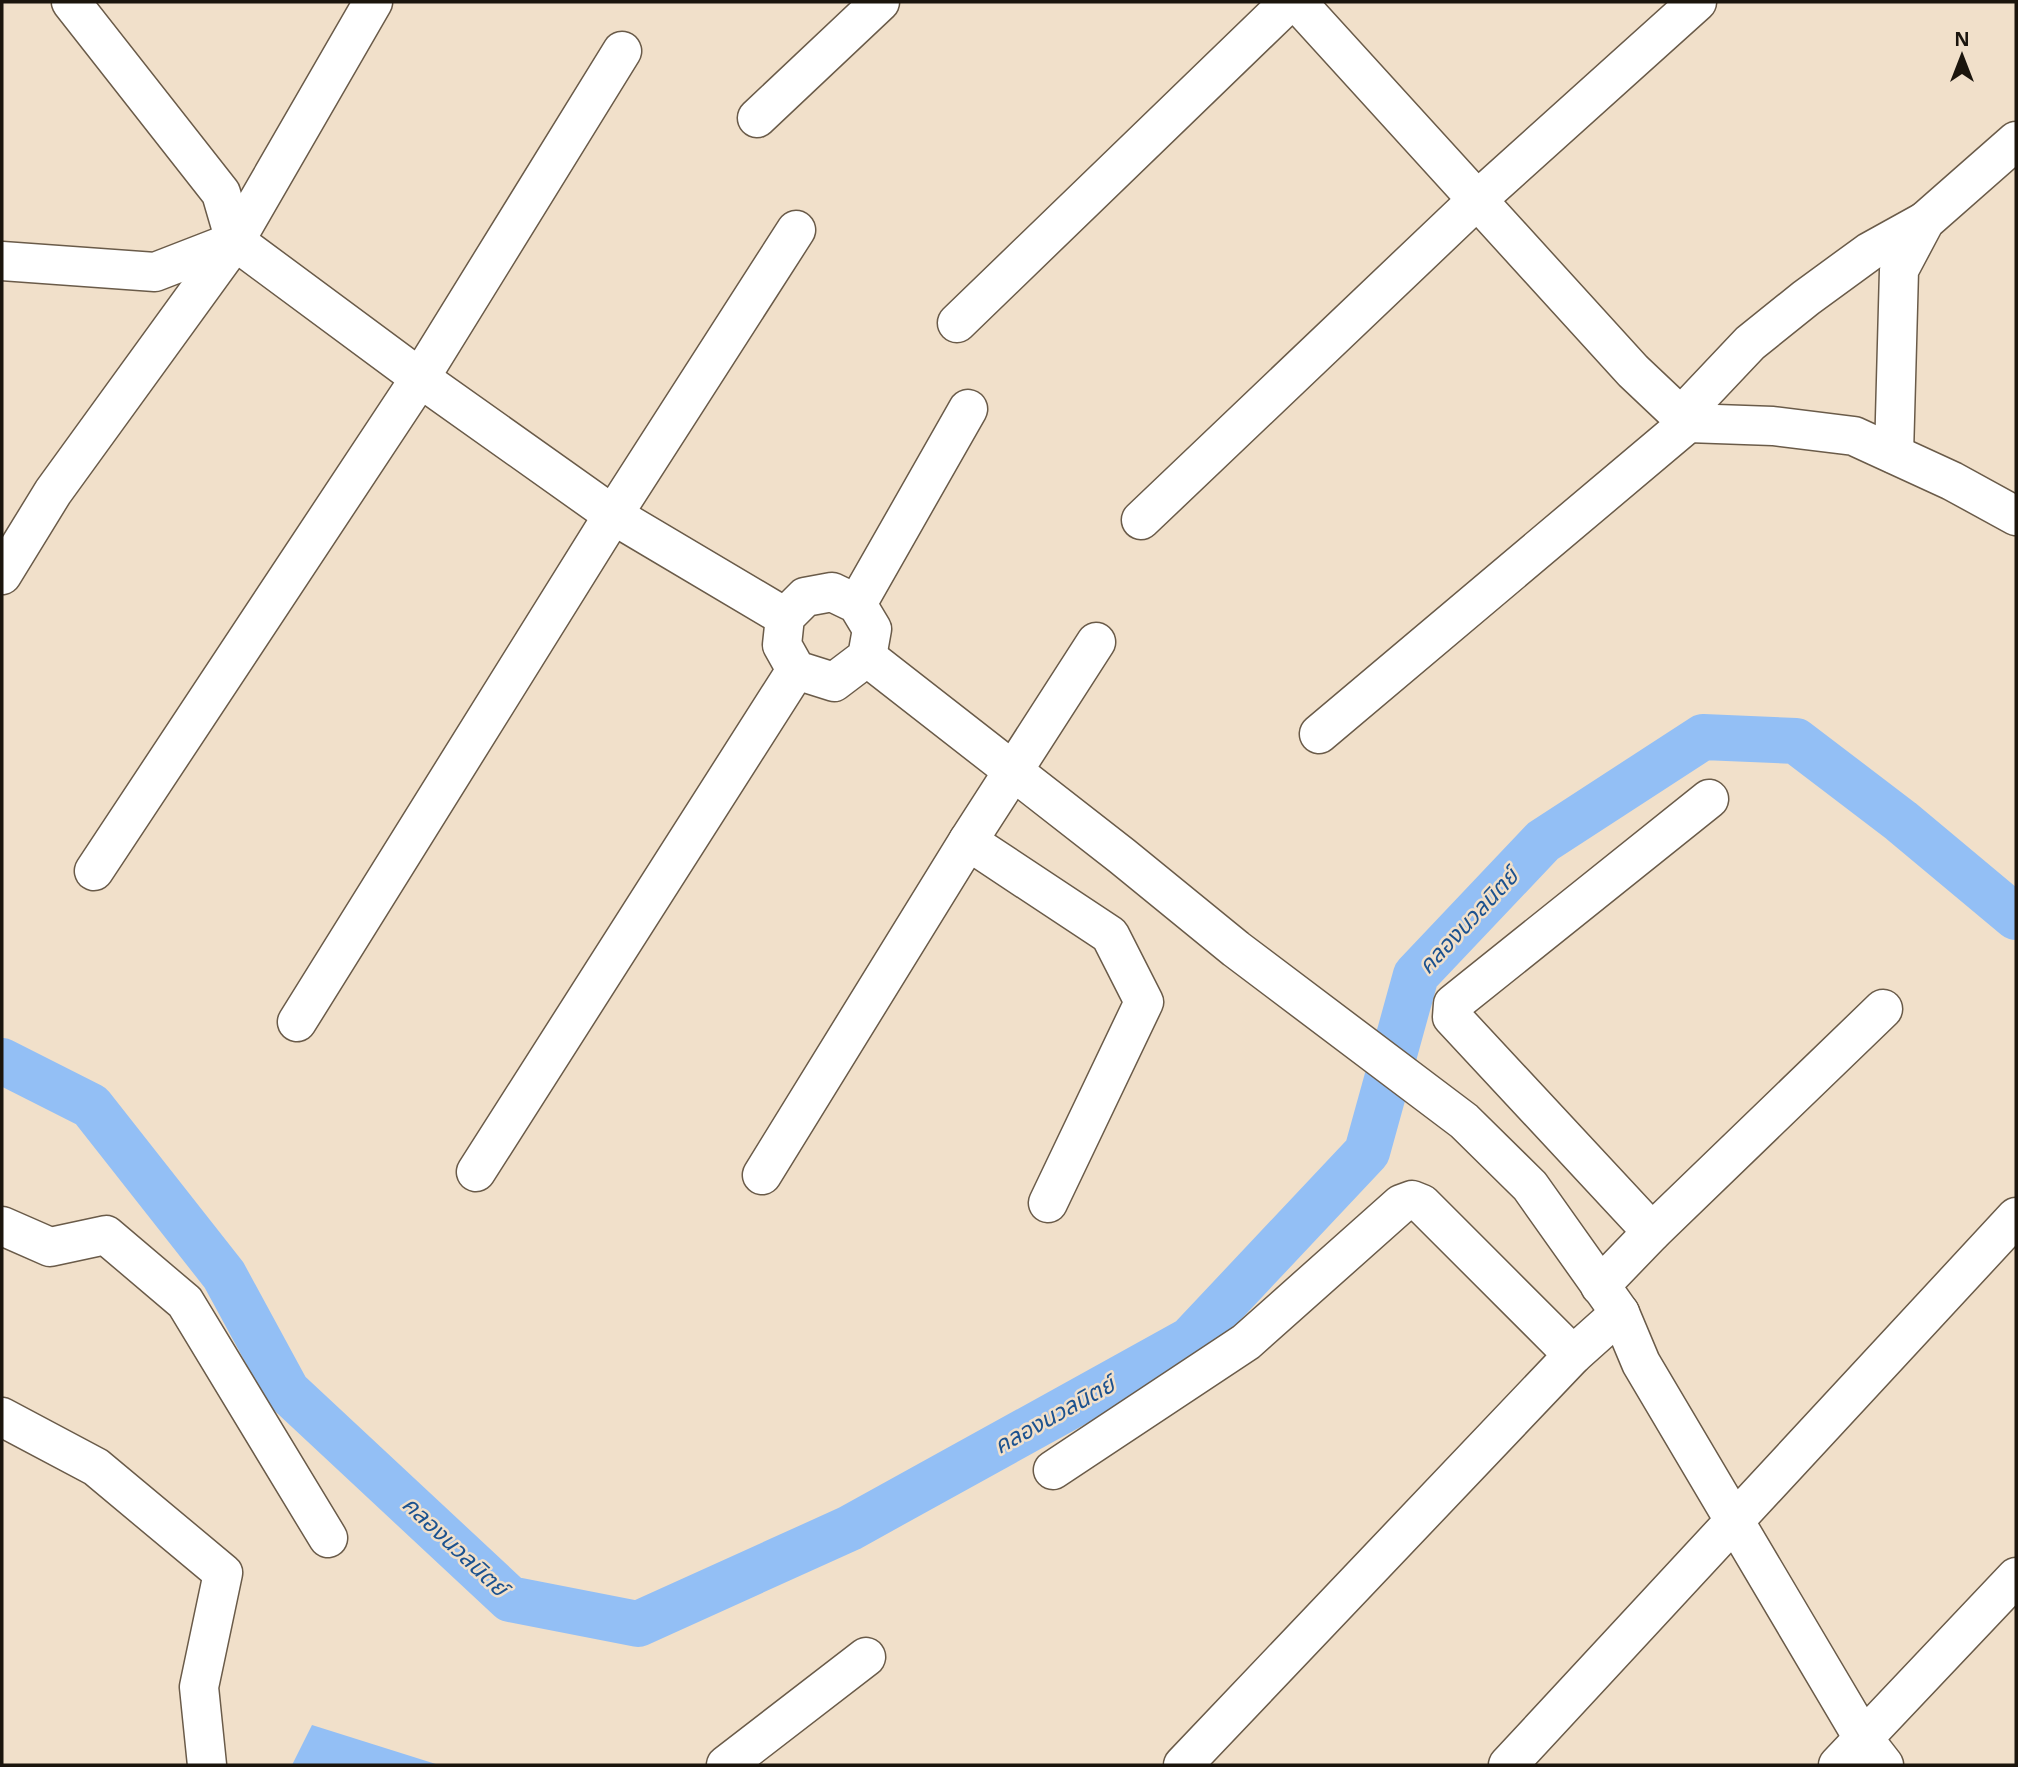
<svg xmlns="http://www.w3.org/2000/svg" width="2018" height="1767" font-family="'Open Sans','Noto Sans Thai',sans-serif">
<rect width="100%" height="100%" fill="#f1e0ca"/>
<polygon fill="#93bff5" points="312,1725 439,1765 292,1765"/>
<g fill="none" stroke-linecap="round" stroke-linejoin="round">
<polyline stroke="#93bff5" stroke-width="46" points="2,1061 91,1106 224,1275 287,1391 510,1599 638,1624 850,1528 1190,1340 1367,1152 1416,975 1543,841 1703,737 1796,741 1901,821 2016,917"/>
<defs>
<g id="street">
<polyline points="71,2 221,193 235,241 420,378 613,515 785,617"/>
<polyline points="1297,2 1633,371 1688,423 1773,426 1854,436 1952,481 2016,516"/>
<polyline points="757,118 880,2"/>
<polyline points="2,261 155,272 235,241"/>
<polyline points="957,323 1289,2"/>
<polyline points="1681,416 1750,343 1806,298 1869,252 1925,221"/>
<polyline points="1894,454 1899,270 1925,221 2016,141"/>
<polyline points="1141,520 1476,201 1697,2"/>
<polyline points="2,575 53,492 235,241 373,2"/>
<polygon points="832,592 857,604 872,629 867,657 834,682 796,670 782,645 785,617 805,597"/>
<polyline points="857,604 968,409"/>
<polyline points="867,657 1122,856 1236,949 1464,1121 1530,1186 1620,1313 1641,1363 1863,1738 1884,1765"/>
<polyline points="1319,734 1688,423"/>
<polyline points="968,841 1110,935 1144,1002 1048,1203"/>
<polyline points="94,871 420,378 622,51"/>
<polyline points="297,1022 613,515 796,230"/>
<polyline points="476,1172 796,670"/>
<polyline points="762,1175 968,841 1096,642"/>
<polyline points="2,1226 50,1247 106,1235 185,1302 328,1538"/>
<polyline points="1652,1232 1452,1017 1453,1004 1709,799"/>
<polyline points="1600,1286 1652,1232 1883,1009"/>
<polyline points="2,1417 96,1467 223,1573 199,1687 207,1765"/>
<polyline points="1053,1470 1246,1342 1401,1204 1412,1200 1422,1204 1573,1355"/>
<polyline points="726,1765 866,1657"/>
<polyline points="1183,1765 1573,1355 1620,1313"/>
<polyline points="1508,1765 2016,1217"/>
<polyline points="1838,1765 2016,1577"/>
</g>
</defs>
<use href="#street" stroke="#6a5b49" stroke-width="41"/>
<use href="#street" stroke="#fff" stroke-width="38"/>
</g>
<g text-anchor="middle" stroke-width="5" stroke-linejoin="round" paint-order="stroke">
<g font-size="23" font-style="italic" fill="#1c528f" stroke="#f1e0ca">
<text transform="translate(1468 921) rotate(-47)" y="8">คลองนวลนิตย์</text>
<text transform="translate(1054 1415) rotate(-29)" y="8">คลองนวลนิตย์</text>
<text transform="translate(455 1546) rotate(43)" y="8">คลองนวลนิตย์</text>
</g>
</g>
<rect width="2018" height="1767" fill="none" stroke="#1b150d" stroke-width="7"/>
<g transform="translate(1962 56)" stroke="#f1e0ca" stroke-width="5" paint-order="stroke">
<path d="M0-5L12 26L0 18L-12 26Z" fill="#1b150d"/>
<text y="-10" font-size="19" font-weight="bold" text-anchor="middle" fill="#1b150d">N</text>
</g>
</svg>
